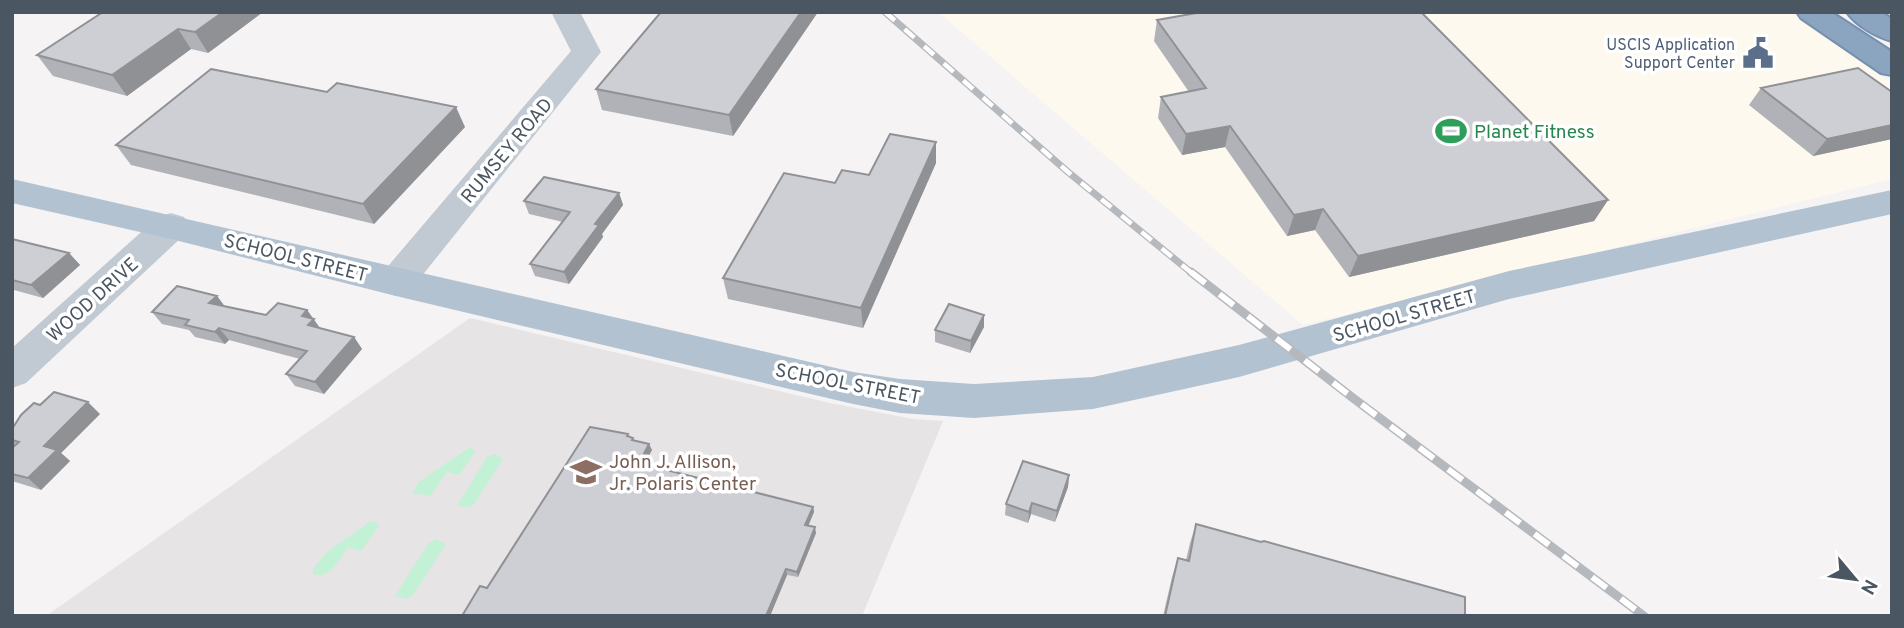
<svg xmlns="http://www.w3.org/2000/svg" width="1904" height="628" font-family="Overpass,sans-serif">
<rect width="100%" height="100%" fill="#f5f3f3"/>
<polygon fill="#fdf9ef" points="938,12 1791,12 1892,83 1892,179 1303,325"/>
<polygon fill="#e6e4e5" points="470,318 830,403 913,419 943,421 862,616 46,616"/>
<g fill="#c3f1d5">
<polygon points="470,447 475,452 459,475 447,472 430,496 413,493 419,482"/>
<polygon points="495,454 503,459 474,504 468,507 457,506 487,457"/>
<path d="M 371,521 L 378,523 L 378,527 L 361,551 L 348,547 C 339,560 331,579 313,574 L 313,569 L 327,552 Z"/>
<polygon points="435,539 446,544 413,595 407,599 395,596 428,544"/>
</g>
<g fill="none" stroke-linecap="round" stroke-linejoin="round">
<defs>
<g id="highway">
<polygon points="1797,12 1831,12 1892,52 1892,75 1881,73 1801,18"/>
<path d="M 1847,12 L 1881,12 L 1892,19 L 1892,41 C 1876,37 1856,25 1847,12 Z"/>
</g>
</defs>
<use href="#highway" stroke="#7690ad" stroke-width="4"/>
<g fill="#c1cad2" fill-rule="evenodd">
<polygon points="551,12 580,12 601,52 409,292 396,296 383,292 377,282 383,272 571,51"/>
<polygon points="171,213 184,217 189,226 184,235 26,383 12,388 12,348 158,217"/>
</g>
<polygon fill="#b3c2d1" fill-rule="evenodd" points="12,179 853,372 900,379 974,384 1093,377 1239,345 1509,271 1892,190 1892,214 1509,299 1239,377 1093,409 974,418 900,413 853,404 396,296 171,239 12,203"/>
<use href="#highway" fill="#8ba5c1" fill-rule="evenodd"/>
<defs>
<polyline id="rail-far1" points="885,12 1068,172 1193,274"/>
<polyline id="rail" points="1191,272 1353,398 1644,616"/>
</defs>
<use href="#rail-far1" stroke="#b5b8bd" stroke-width="7"/>
<use href="#rail" stroke="#b5b8bd" stroke-width="9"/>
<use href="#rail-far1" stroke="#fff" stroke-width="4.5" stroke-dasharray="13" stroke-linecap="butt"/>
<use href="#rail" stroke="#fff" stroke-width="6" stroke-dasharray="18" stroke-linecap="butt"/>
</g>
<g fill="#b0b2b7">
<polygon points="263,12 208,53 191,49 127,96 53,76 37,55"/>
<polygon points="818,12 733,136 602,110 596,89"/>
<polygon points="1157,20 1608,200 1594,221 1349,277 1315,230 1287,236 1225,147 1182,155 1158,118 1161,97 1189,92 1154,41"/>
<polygon points="1761,88 1892,92 1892,139 1813,156 1749,105"/>
<polygon points="465,127 374,224 131,165 116,145"/>
<polygon points="936,163 863,328 728,299 723,278 835,183"/>
<polygon points="619,193 623,205 602,234 603,237 569,284 535,276 530,264 563,222 529,214 524,201"/>
<polygon points="12,239 69,253 80,265 43,298 14,290 12,291"/>
<polygon points="217,296 225,307 266,315 307,310 320,328 354,337 362,349 324,394 295,386 286,374 300,359 229,340 225,344 195,337 189,330 162,324 152,312"/>
<polygon points="984,315 984,327 970,353 935,342 935,330"/>
<polygon points="40,405 100,414 61,453 70,461 41,490 12,481 12,448 15,446 12,443 12,429"/>
<polygon points="628,434 630,437 633,438 634,440 652,450 644,464 813,507 814,512 808,526 816,533 798,577 787,575 770,616 462,616"/>
<polygon points="1069,475 1068,487 1055,522 1031,514 1028,523 1005,515 1006,504"/>
<polygon points="1196,524 1465,616 1163,616 1172,577 1178,558 1186,560 1190,543"/>
</g>
<g fill="#909195">
<polygon points="223,12 263,12 208,53 195,32"/>
<polygon points="801,12 818,12 733,136 729,115"/>
<polygon points="178,29 191,49 127,96 112,75"/>
<polygon points="456,107 465,127 374,224 363,204"/>
<polygon points="1892,125 1892,139 1813,156 1827,139"/>
<polygon points="1230,126 1225,147 1182,155 1186,134"/>
<polygon points="936,142 936,163 863,328 861,308"/>
<polygon points="619,193 623,205 602,234 603,237 569,284 564,272 595,224"/>
<polygon points="1608,200 1594,221 1349,277 1358,256"/>
<polygon points="1323,209 1315,230 1287,236 1294,215"/>
<polygon points="69,253 80,265 43,298 31,285"/>
<polygon points="217,296 226,308 209,303"/>
<polygon points="307,310 322,331 317,337 302,316"/>
<polygon points="984,315 984,327 970,353 971,341"/>
<polygon points="219,328 229,340 225,344 215,332"/>
<polygon points="354,337 362,349 324,394 315,382"/>
<polygon points="88,402 100,414 61,453 70,461 41,490 28,478 44,446"/>
<polygon points="649,444 652,450 641,469 639,463"/>
<polygon points="1069,475 1068,487 1055,522 1057,511"/>
<polygon points="1032,503 1031,514 1028,523 1029,512"/>
<polygon points="813,507 814,512 806,531 805,525"/>
<polygon points="815,527 816,533 798,577 797,572"/>
<polygon points="786,569 787,575 770,616 766,616"/>
</g>
<g fill="#cdcfd5" stroke="#909195" stroke-width="2">
<polygon points="103,12 223,12 195,32 178,29 112,75 37,55"/>
<polygon points="661,12 801,12 729,115 596,89"/>
<polygon points="1202,12 1421,12 1608,200 1358,256 1323,209 1294,215 1230,126 1186,134 1161,97 1206,88 1157,20"/>
<polygon points="1858,68 1892,92 1892,125 1827,139 1761,88"/>
<polygon points="211,69 327,92 337,83 456,107 363,204 116,145"/>
<polygon points="890,134 936,142 861,308 723,278 784,173 835,183 842,170 869,175"/>
<polygon points="544,177 619,193 595,224 599,225 564,272 530,264 570,212 524,201"/>
<polygon points="12,239 69,253 31,285 12,280"/>
<polygon points="177,286 217,296 209,303 266,315 278,303 307,310 302,316 314,319 308,325 354,337 315,382 286,374 307,351 219,328 215,332 185,325 189,320 152,312"/>
<polygon points="949,304 984,315 971,341 935,330"/>
<polygon points="54,392 88,402 44,446 57,450 28,478 12,474 12,448 19,442 12,440 12,429 21,415 34,403 40,405"/>
<polygon points="590,427 628,434 627,436 633,438 632,440 649,444 639,463 813,507 805,525 815,527 797,572 786,569 766,616 462,616 480,586 487,588"/>
<polygon points="1023,461 1069,475 1057,511 1032,503 1029,512 1006,504"/>
<polygon points="1196,524 1261,542 1264,541 1465,597 1465,616 1165,616 1178,558 1189,561"/>
</g>
<defs>
<symbol id="civic-bare" viewBox="-9 -9 18 18"><path d="M-.6-6.5H3V-4.5H.6V-3L4-1V1h2V6H-6V1h2V-1L-.6-3ZM-1.2 2.5V6h2.4V2.5Z" fill="#5c6f8a" stroke="#fff" stroke-width="2.5" paint-order="stroke"/></symbol>
<symbol id="stadium-bare" viewBox="-9 -9 18 18"><path d="M0-5a6.5 5 0 1 0 0 10a6.5 5 0 1 0 0-10ZM-3.5-1.8h7v3.6h-7Z" fill="#2e9e5b" stroke="#fff" stroke-width="2.5" paint-order="stroke"/></symbol>
<symbol id="school-bare" viewBox="-9 -9 18 18"><path d="M0-5L7-2L0 1L-7-2ZM-4 1L0 2.5L4 1V4Q0 6-4 4Z" fill="#8d6e63" stroke="#fff" stroke-width="2.5" paint-order="stroke"/></symbol>
</defs>
<g fill-rule="evenodd">
<use href="#civic-bare" x="1736" y="31" width="44" height="44"/>
<use href="#stadium-bare" x="1429" y="109" width="44" height="44"/>
<use href="#school-bare" x="564" y="450" width="44" height="44"/>
</g>
<g text-anchor="middle" stroke-width="7" stroke-linejoin="round" paint-order="stroke">
<g font-size="16" fill="#4e5e75" stroke="#fff" text-anchor="end">
<text x="1735" y="50">USCIS Application<tspan x="1735" dy="18">Support Center</tspan></text>
</g>
<g font-size="19" fill="#27864d" stroke="#fff" text-anchor="start">
<text x="1474" y="138">Planet Fitness</text>
</g>
<g font-size="19" fill="#4a5661" stroke="#fff">
<text transform="translate(506 150) rotate(-50)" y="7">RUMSEY ROAD</text>
<text transform="translate(296 257) rotate(14)" y="7">SCHOOL STREET</text>
<text transform="translate(92 299) rotate(-42)" y="7">WOOD DRIVE</text>
<text transform="translate(1404 315) rotate(-16)" y="7">SCHOOL STREET</text>
<text transform="translate(848 383) rotate(11)" y="7">SCHOOL STREET</text>
</g>
<g font-size="19" fill="#785e54" stroke="#fff" text-anchor="start">
<text x="609" y="468">John J. Allison,<tspan x="609" dy="22">Jr. Polaris Center</tspan></text>
</g>
</g>
<rect width="1904" height="628" fill="none" stroke="#4a5661" stroke-width="28"/>
<g transform="translate(1855 579) rotate(119)" stroke="#ffffff" stroke-width="5" paint-order="stroke">
<path d="M0-5L12 26L0 18L-12 26Z" fill="#4a5661"/>
<text y="-10" font-size="19" font-weight="bold" text-anchor="middle" fill="#4a5661">N</text>
</g>
</svg>
